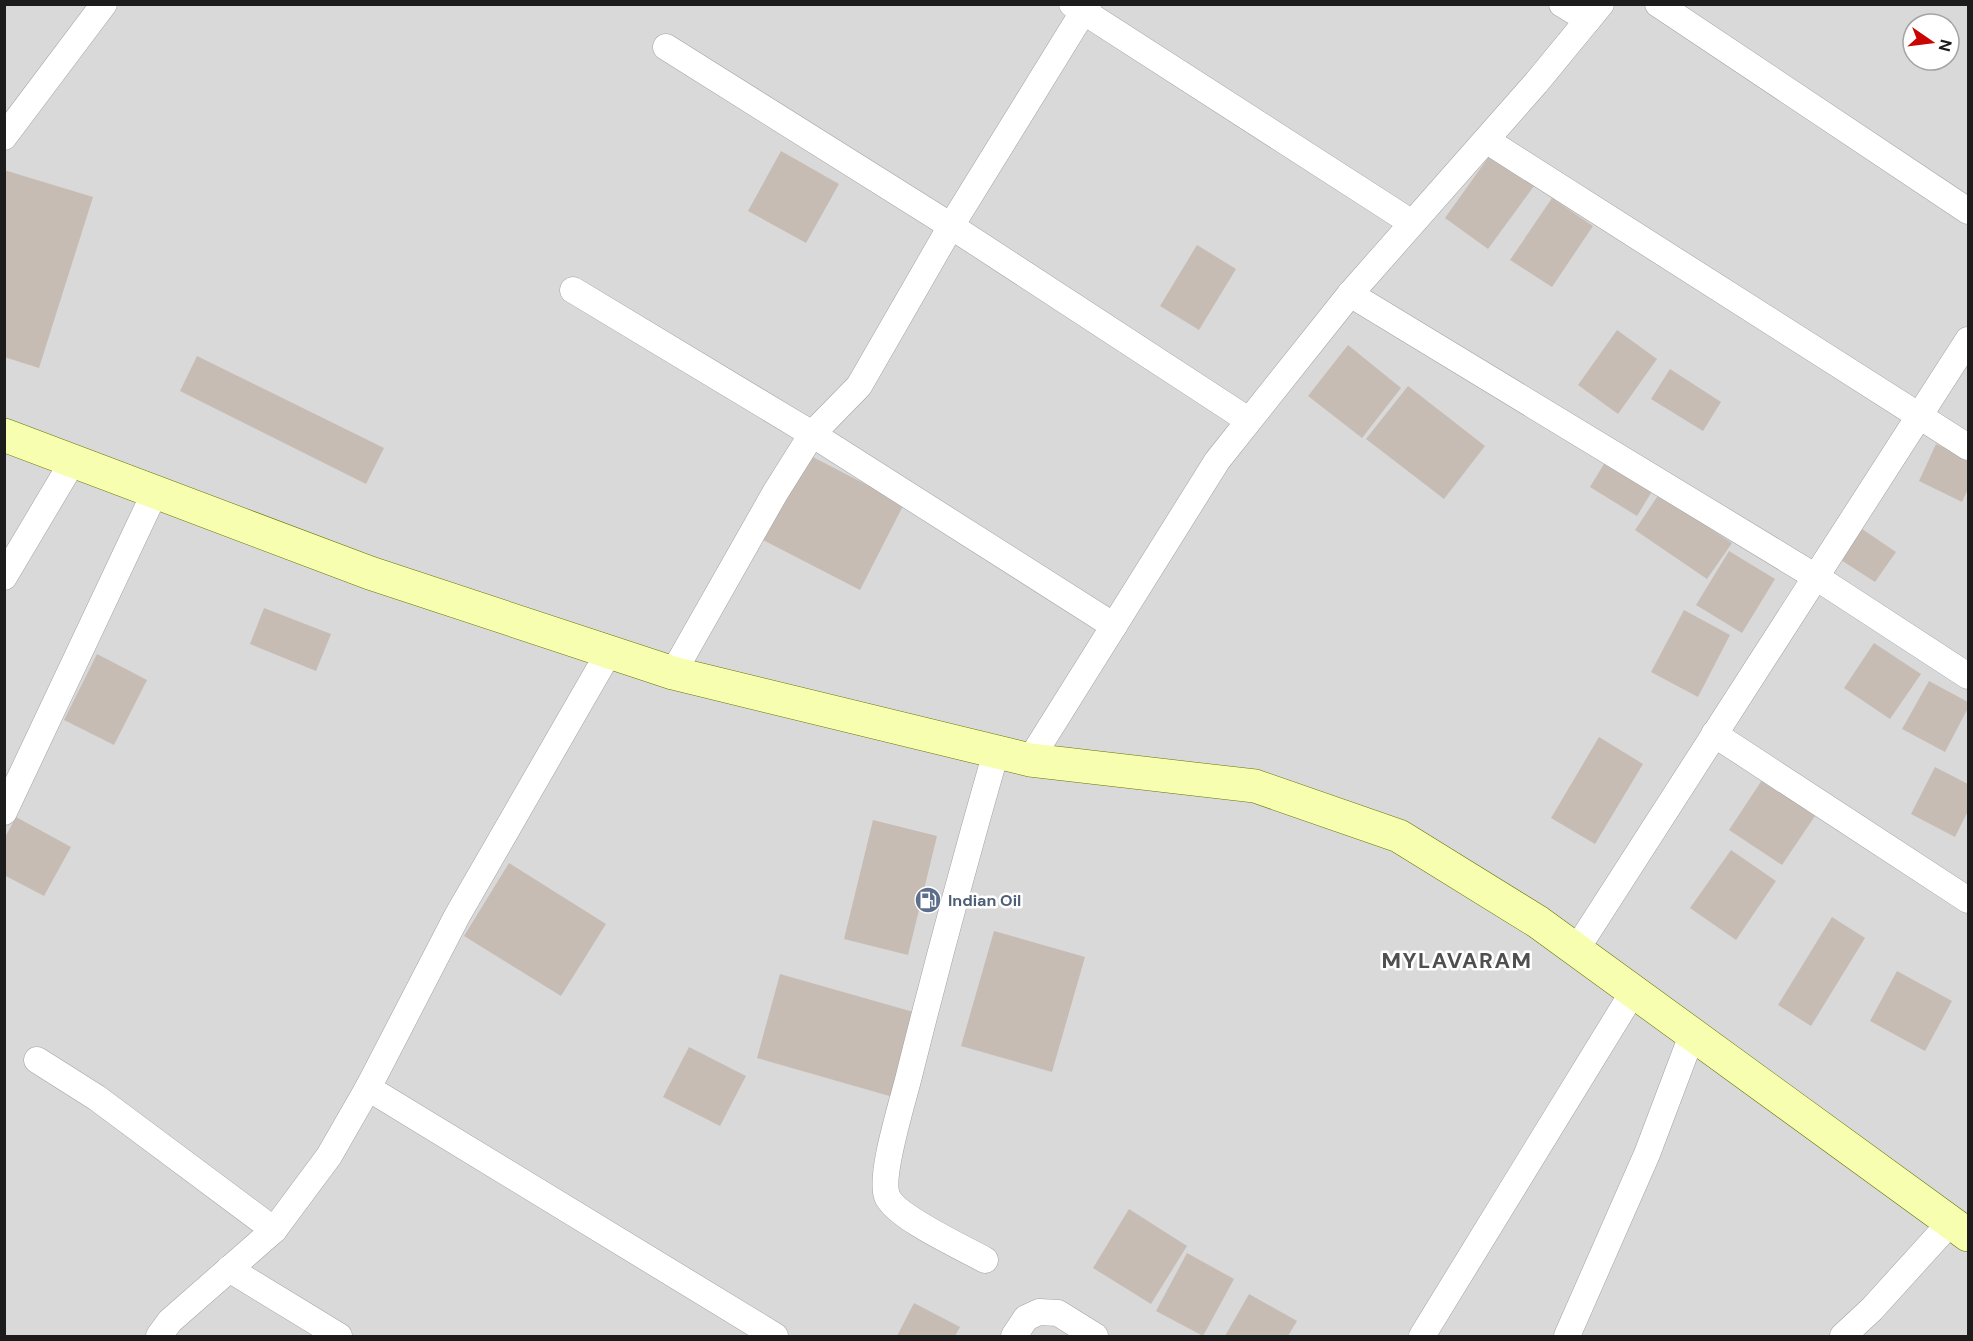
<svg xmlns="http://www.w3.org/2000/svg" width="1973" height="1341" font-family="'DM Sans',sans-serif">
<rect width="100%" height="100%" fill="#eeeae1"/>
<path fill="#dad9d9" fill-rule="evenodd" d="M 5,5 L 1968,5 L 1968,1336 L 5,1336 ZM 1913,24 L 1949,24 L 1949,60 L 1913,60 Z"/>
<g fill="#c6bcb4">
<polygon points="781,151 839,184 806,243 748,211"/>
<polygon points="1490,155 1534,186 1488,249 1445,218"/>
<polygon points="4,170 93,197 39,368 4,357"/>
<polygon points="1552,198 1593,226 1552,287 1510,260"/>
<polygon points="1197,245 1236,269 1199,330 1160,306"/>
<polygon points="1617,330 1657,359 1618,414 1578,385"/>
<polygon points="1348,345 1401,388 1362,438 1308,396"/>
<polygon points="197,356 384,448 366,484 180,391"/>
<polygon points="1670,369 1721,402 1703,431 1651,399"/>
<polygon points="1408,386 1485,446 1444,499 1366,439"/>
<polygon points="1936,444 1968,459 1968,489 1962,502 1919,481"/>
<polygon points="805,453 904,504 860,590 761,539"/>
<polygon points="1607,459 1654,488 1637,516 1590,487"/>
<polygon points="1659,494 1732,543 1707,579 1635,530"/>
<polygon points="1862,529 1896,552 1875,582 1841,560"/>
<polygon points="1729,551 1775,579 1742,633 1696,605"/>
<polygon points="264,608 331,634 316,671 250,644"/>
<polygon points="1684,610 1730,635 1698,697 1651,672"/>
<polygon points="1874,643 1921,674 1890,719 1844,688"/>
<polygon points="97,654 147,680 114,745 64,720"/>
<polygon points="1929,681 1968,702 1968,708 1945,752 1902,729"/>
<polygon points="1599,737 1643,764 1595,844 1551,818"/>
<polygon points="1935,767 1968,784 1968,811 1955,837 1911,814"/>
<polygon points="1762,780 1815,816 1782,865 1729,830"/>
<polygon points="16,817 71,847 44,896 4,875 4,839"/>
<polygon points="873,820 937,836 908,955 844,939"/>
<polygon points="1731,850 1776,881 1736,940 1690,908"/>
<polygon points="509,863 606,924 561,996 464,936"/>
<polygon points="1832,917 1865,938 1811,1026 1778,1005"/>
<polygon points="994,931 1085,957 1052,1072 961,1046"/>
<polygon points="1897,971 1952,1001 1925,1051 1870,1021"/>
<polygon points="780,974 917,1013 893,1097 757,1058"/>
<polygon points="689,1047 746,1076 720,1126 663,1097"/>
<polygon points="1129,1209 1187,1246 1151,1304 1093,1268"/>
<polygon points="1187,1253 1234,1279 1203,1336 1156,1311"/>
<polygon points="1249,1294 1297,1321 1288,1336 1225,1336"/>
<polygon points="914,1303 960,1327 955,1336 897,1336"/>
</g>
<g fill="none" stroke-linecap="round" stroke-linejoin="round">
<defs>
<g id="street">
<polyline points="1072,4 1412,223"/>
<polyline points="1562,4 1588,20"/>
<polyline points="1658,4 1968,211"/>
<polyline points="666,47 951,226 1248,420"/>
<polyline points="4,137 104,4"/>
<polyline points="1486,140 1968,447"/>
<polyline points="573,290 812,434 1114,626"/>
<polyline points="1350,294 1816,577 1968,676"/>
<polyline points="4,577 73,461"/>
<polyline points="673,673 775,493 812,434 859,386 951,226 1088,4"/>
<polyline points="1714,734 1968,900"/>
<polyline points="1030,760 1217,461 1350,294 1536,83 1601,4"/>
<polyline points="4,812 155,492"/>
<polyline points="1576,950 1968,340"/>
<polyline points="37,1060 97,1098 274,1230"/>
<polyline points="368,1088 775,1336"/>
<path d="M 985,1260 C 964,1248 895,1217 887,1196 C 879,1175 903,1101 909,1076 C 936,968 965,860 996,752"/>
<polyline points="229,1269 339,1336"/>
<polyline points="159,1336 170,1321 274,1230 329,1156 368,1088 457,916 609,652"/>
<polyline points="1014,1336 1026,1318 1039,1312 1058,1313 1095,1336"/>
<polyline points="1422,1336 1633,992"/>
<polyline points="1567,1336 1647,1154 1692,1035"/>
<polyline points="1843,1336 1872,1309 1950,1223"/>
</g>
<polyline id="secondary" points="4,435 370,573 673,673 1030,760 1255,786 1399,836 1538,922 1968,1235"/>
</defs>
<use href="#street" stroke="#a3a3a3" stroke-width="27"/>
<use href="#secondary" stroke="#667600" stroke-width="34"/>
<use href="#street" stroke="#fff" stroke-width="26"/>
<use href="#secondary" stroke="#f8feaf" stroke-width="33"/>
</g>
<defs>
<symbol id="fuel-disc" viewBox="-11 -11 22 22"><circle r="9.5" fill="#5c6f8a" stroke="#fff"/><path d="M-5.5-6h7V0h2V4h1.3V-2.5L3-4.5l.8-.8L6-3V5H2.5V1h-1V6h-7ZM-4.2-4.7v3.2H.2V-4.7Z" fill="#fff"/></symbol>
</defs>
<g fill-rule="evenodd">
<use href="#fuel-disc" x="913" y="885" width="30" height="30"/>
</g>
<g text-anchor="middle" stroke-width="5" stroke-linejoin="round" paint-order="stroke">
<g font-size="16" font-weight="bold" fill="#4e5e75" stroke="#fff" text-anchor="start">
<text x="948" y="906">Indian Oil</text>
</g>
<g font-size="22" font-weight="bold" letter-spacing="1.5" fill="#4f4f4f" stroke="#fff">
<text x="1457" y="968">MYLAVARAM</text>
</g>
</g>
<rect width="1973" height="1341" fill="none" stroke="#1c1c1c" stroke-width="12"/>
<g transform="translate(1931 42) rotate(104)"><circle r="28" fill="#ffffff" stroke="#a4a4a4" stroke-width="1.5"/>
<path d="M0-4.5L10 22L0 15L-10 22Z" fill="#c80500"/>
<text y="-9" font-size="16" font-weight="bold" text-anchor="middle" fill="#1c1c1c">N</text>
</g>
</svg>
